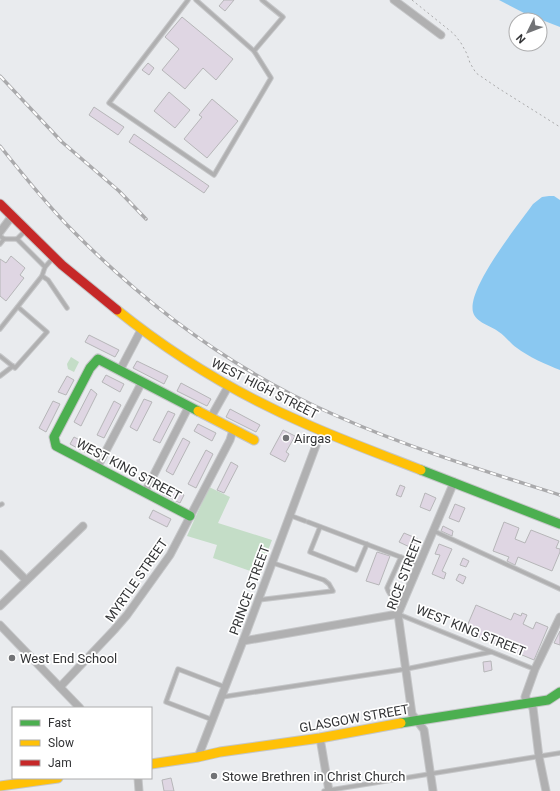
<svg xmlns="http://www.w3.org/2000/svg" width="560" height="791" font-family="Roboto,sans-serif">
<rect width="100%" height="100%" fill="#e9ebee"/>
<g fill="#c4ddc7">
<polygon points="71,357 79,362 74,372 68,369 67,364"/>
<polygon points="209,487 230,497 218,523 272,540 259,574 213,558 217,545 187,536"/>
</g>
<g fill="#8ac8f1">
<polygon points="499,0 560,0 560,27 524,13"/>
<path d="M 549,196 L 554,196 L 560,200 L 560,370 C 547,365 527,356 517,348 C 510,343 505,336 499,332 C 490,325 476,323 473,312 C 467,288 518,225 533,204 L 542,197 Z"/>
</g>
<g fill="#dfd6e3" stroke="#b6b6b8">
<polygon points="224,0 234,0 225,11 219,6"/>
<polygon points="182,17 233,59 216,80 203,68 185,89 162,70 179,49 165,37"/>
<polygon points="148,63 154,68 149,75 142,70"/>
<polygon points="169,92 190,110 175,128 154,111"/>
<polygon points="212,99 238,121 207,158 184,139 202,117 199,115"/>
<polygon points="94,107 124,127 118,135 89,115"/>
<polygon points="134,134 209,186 204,193 129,142"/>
<polygon points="11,256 25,268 20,275 24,278 6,301 0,296 0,259 6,263"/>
<polygon points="89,335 119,350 115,357 85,342"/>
<polygon points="137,361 168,376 164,384 133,368"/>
<polygon points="106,375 124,384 120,392 102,382"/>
<polygon points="67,376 74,380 66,395 58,392"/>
<polygon points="181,383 211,399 207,406 177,391"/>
<polygon points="91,389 97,394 81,426 74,422"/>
<polygon points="144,399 152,402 137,431 130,427"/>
<polygon points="53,401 60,404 46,432 39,428"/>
<polygon points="114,401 121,405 104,438 97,435"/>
<polygon points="230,409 260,425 256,432 226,417"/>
<polygon points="168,411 175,414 160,443 153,440"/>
<polygon points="198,424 216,433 212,441 194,431"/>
<polygon points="283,430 295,436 286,452 289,454 285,462 270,454"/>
<polygon points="74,437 91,446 88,454 70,444"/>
<polygon points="183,438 190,442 173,475 166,471"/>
<polygon points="206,450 213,454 196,488 188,484"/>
<polygon points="231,462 238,466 224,493 217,490"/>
<polygon points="400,485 405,487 401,497 396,495"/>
<polygon points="166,486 184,495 180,503 162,494"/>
<polygon points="425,493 436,498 430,511 420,507"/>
<polygon points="455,504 465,508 459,522 449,518"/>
<polygon points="153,510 171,519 167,527 149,518"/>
<polygon points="504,522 519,528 515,539 525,543 531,530 559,541 556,548 560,549 560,552 552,571 518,557 515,565 507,561 509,557 493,551"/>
<polygon points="443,526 453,531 452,536 441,531"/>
<polygon points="404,533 418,539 414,549 399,542"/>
<polygon points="439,544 452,549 442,571 446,573 444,579 432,574 440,555 435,554"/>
<polygon points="377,552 390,556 379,585 366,581"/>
<polygon points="463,558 469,561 466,567 460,565"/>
<polygon points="459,574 466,577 463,584 456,580"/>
<polygon points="476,605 511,620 514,613 521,616 522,613 527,615 523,624 533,629 536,622 548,627 534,660 465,631"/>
<polygon points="560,631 560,645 554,643"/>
<polygon points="491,661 492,670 484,672 483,662"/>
<polygon points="171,778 174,791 164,791 162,780"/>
</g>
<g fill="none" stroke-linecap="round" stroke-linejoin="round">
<defs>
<g id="lane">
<polyline points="188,0 109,103 214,175 271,78 254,51 283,17 262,0"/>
<polyline points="196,0 254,51"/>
<polyline points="24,232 17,239 45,267 53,258"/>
<polyline points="0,236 4,239 0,244"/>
<polyline points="4,239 17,239"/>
<polyline points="42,276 48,280 67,308"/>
<polyline points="0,329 42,276 45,267"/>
<polyline points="0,356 15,368 47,332 18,307"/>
<polyline points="0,376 13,366"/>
<polyline points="0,505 2,504"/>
<polyline points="289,515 305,521"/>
<polyline points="308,522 419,564"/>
<polyline points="320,527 310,552 356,570 367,544"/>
<polyline points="434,531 560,589"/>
<path d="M 401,557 L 387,588 C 390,597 395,599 403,602"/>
<polyline points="258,600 333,591 329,584 324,580 273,563"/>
<polyline points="398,614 534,669"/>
<polyline points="222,697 406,669 491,652"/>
<polyline points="213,720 166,702 178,669 225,687"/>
<polyline points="324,791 560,753"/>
</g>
<g id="street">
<polyline points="394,0 441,35"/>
<polyline points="0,232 12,216"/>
<polyline points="120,370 141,330"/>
<polyline points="211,417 229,385"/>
<polyline points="97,468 142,382"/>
<polyline points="145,492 189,406"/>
<polyline points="0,554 26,580"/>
<polyline points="0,606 83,526"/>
<polyline points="0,625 80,708"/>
<polyline points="243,641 398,614"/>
<polyline points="60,687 114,630 127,615 170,555 230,440 233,430"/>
<polyline points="320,738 329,791"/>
<polyline points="198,757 243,641 321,432"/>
<polyline points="138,778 139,791"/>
<polyline points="433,791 424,730 412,714 398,614 454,482"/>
<polyline points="546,791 539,757 533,708 525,697 535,669 560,617"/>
</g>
<g id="fast">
<polyline points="421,470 560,524"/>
<polyline points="190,516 56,446 54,437 90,368 98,359 198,411"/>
<polyline points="401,723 548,700 560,692"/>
</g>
<g id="slow">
<path d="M 117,310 C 174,356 239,395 306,424 C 344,441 383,455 421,470"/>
<polyline points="198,411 254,440"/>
<polyline points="151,764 198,757 220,752 320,738 401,723"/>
<polyline points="0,786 58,778"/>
</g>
<polyline id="jam" points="0,204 62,265 117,310"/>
</defs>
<use href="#lane" stroke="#c5c6c8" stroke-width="5.5"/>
<use href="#street" stroke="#c5c6c8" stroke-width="9"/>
<use href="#fast" stroke="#c5c6c8" stroke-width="11"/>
<use href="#slow" stroke="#c5c6c8" stroke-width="11"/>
<use href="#jam" stroke="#c5c6c8" stroke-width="11"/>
<polyline stroke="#aaaaab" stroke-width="1" stroke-dasharray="2 3" stroke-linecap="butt" points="412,0 454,34 461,43 467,54 470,63 476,73 498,88 560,127"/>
<use href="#lane" stroke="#b0b0b1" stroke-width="3.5"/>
<use href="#street" stroke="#b0b0b1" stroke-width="7"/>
<use href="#fast" stroke="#4caf50" stroke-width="9"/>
<use href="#slow" stroke="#ffc107" stroke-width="9"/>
<use href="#jam" stroke="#c62828" stroke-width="9"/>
<defs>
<g id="rail">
<polyline points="0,76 62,142 119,191 146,219"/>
<path d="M 0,146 C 23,175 47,205 73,231 C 149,308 238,373 337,416 C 409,448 485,471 560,495"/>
</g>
</defs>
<use href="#rail" stroke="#aaaaac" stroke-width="3.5"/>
<use href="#rail" stroke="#fff" stroke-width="2" stroke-dasharray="6" stroke-linecap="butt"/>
</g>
<g fill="#727376" stroke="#fff" stroke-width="1.5">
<circle cx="286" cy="438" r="4"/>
<circle cx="12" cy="658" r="4"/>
<circle cx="214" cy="776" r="4"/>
</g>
<g text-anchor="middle" stroke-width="3.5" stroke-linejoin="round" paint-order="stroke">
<g font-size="13" fill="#323335" stroke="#fff">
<text transform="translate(265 388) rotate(27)" y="5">WEST HIGH STREET</text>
<text transform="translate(129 469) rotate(28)" y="5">WEST KING STREET</text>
<text transform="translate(404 573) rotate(-69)" y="5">RICE STREET</text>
<text transform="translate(136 580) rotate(-55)" y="5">MYRTLE STREET</text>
<text transform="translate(249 590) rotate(-70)" y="5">PRINCE STREET</text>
<text transform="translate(471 630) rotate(22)" y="5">WEST KING STREET</text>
<text transform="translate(354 718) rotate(-10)" y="5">GLASGOW STREET</text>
</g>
<g font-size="13" fill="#323335" stroke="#fff" text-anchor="start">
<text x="294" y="443">Airgas</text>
<text x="20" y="663">West End School</text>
<text x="222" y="781">Stowe Brethren in Christ Church</text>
</g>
</g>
<rect x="12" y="707" width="140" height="72" fill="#ffffff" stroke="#adadae"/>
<rect x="20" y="720" width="20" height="6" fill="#4caf50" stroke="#adadae"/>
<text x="48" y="727" font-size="12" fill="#323335">Fast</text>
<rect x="20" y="740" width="20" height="6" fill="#ffc107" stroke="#adadae"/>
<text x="48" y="747" font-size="12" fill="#323335">Slow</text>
<rect x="20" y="760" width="20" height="6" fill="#c62828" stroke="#adadae"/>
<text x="48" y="767" font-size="12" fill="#323335">Jam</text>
<g transform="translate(528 32) rotate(227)"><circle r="19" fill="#ffffff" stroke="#adadae"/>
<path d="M0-3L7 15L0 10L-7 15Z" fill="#727376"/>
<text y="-6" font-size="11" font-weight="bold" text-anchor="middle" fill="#323335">N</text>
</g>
</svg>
